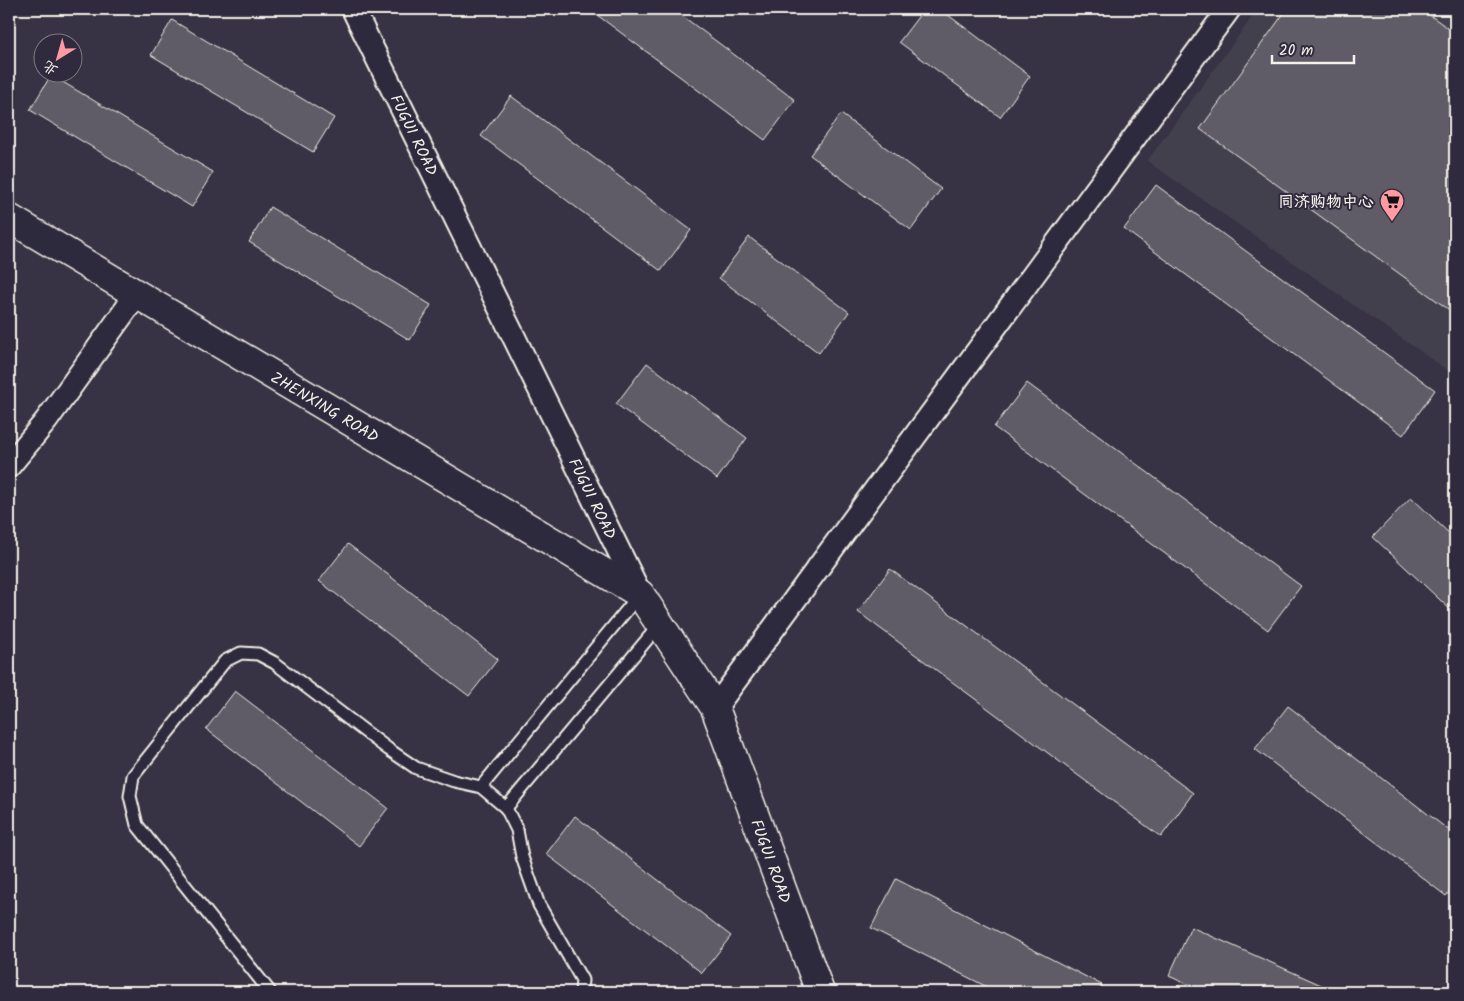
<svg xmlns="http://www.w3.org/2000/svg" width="1464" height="1001" font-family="Kalam,'LXGW WenKai TC',sans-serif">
<rect width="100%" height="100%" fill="#373244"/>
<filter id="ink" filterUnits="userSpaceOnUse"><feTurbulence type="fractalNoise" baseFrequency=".02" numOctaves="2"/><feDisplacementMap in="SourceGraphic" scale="10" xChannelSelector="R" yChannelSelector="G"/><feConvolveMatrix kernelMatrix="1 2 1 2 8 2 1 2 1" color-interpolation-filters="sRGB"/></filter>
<g filter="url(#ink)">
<polygon fill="#433f4e" points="1258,9 1455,9 1455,373 1454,375 1147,161"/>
<g fill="#5f5c67" stroke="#f4f1e8">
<polygon points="589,9 673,9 795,100 765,140"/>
<polygon points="924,9 940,9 1030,76 1000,117 899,42"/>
<polygon points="1287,9 1421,9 1455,33 1455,314 1200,129"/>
<polygon points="172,20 334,118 313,152 151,55"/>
<polygon points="51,75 213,172 192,207 30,110"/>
<polygon points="511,96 691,230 661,271 481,136"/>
<polygon points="841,114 941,189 911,230 810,155"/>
<polygon points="1156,185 1435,390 1403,435 1124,229"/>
<polygon points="270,207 431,305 410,340 249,242"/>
<polygon points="749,237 849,312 819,353 719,278"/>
<polygon points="647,363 747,438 717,479 616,404"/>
<polygon points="1027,383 1301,586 1268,630 994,427"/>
<polygon points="1411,497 1455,539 1455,614 1373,537"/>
<polygon points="348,544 498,659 469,696 319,581"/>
<polygon points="890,569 1193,793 1161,837 858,612"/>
<polygon points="235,691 388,808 359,846 206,729"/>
<polygon points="1288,706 1455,835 1455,884 1446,896 1255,749"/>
<polygon points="575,816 731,936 702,973 546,854"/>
<polygon points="896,879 1102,985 1098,992 997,992 871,928"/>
<polygon points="1191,927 1337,992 1204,992 1169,976"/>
</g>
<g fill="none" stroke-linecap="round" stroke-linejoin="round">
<defs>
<g id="service">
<polyline points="481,787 640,594"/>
<polyline points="506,808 660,624"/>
<polyline points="270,992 137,825 130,796 133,776 225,661 241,653 258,654 275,663 388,749 416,768 454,781 481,787 506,808 517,830 522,857 539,905 582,980 581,992"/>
</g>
<g id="minor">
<path id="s1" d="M 353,9 L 640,594"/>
<polyline points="9,466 46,421 137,294"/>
<polyline points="715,708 1229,9"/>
</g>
<g id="tertiary">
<path id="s2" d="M 9,218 L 640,594 L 715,708 L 820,992"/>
</g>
</defs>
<use href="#service" stroke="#f4f1e8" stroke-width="15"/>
<use href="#minor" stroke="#f4f1e8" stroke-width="26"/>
<use href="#tertiary" stroke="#f4f1e8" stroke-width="31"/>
<use href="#service" stroke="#2f2a3d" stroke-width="11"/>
<use href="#minor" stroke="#2f2a3d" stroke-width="22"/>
<use href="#tertiary" stroke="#2f2a3d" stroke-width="28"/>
</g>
</g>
<defs>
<symbol id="supermarket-pin" viewBox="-11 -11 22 30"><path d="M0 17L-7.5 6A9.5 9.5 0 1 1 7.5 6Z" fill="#ff9aa2" stroke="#2f2a3d"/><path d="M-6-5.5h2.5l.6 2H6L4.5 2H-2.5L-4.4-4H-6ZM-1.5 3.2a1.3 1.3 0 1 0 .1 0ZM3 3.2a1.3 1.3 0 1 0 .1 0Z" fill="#111"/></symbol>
</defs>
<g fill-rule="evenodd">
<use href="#supermarket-pin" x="1378" y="187" width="28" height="38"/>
</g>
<g text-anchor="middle" stroke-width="4" stroke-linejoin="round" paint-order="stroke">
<g font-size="16" fill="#f4f1e8" stroke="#2f2a3d">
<text dy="6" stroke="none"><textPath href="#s1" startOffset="140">FUGUI ROAD</textPath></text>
<text dy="6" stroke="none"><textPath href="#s2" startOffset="368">ZHENXING ROAD</textPath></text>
<text dy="6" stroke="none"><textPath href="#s1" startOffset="545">FUGUI ROAD</textPath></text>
<text dy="6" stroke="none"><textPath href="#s2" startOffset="1034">FUGUI ROAD</textPath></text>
</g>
<g font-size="16" font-weight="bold" fill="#f4f1e8" stroke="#2f2a3d" text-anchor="end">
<text x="1374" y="207">同济购物中心</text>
</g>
</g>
<rect width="1464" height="1001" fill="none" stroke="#2f2a3d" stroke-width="30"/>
<rect x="15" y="15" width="1434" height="971" fill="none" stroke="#f4f1e8" stroke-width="2" filter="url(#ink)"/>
<g transform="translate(58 58) rotate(217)"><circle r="24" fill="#2f2a3d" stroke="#7e7a81"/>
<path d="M0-4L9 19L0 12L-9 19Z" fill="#ff9aa2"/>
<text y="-8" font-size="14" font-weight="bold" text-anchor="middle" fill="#f4f1e8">北</text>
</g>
<path d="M1272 55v8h82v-8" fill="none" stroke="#f4f1e8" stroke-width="2.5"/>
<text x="1279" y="55" font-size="15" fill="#f4f1e8" stroke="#2f2a3d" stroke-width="4" paint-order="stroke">20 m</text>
</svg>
